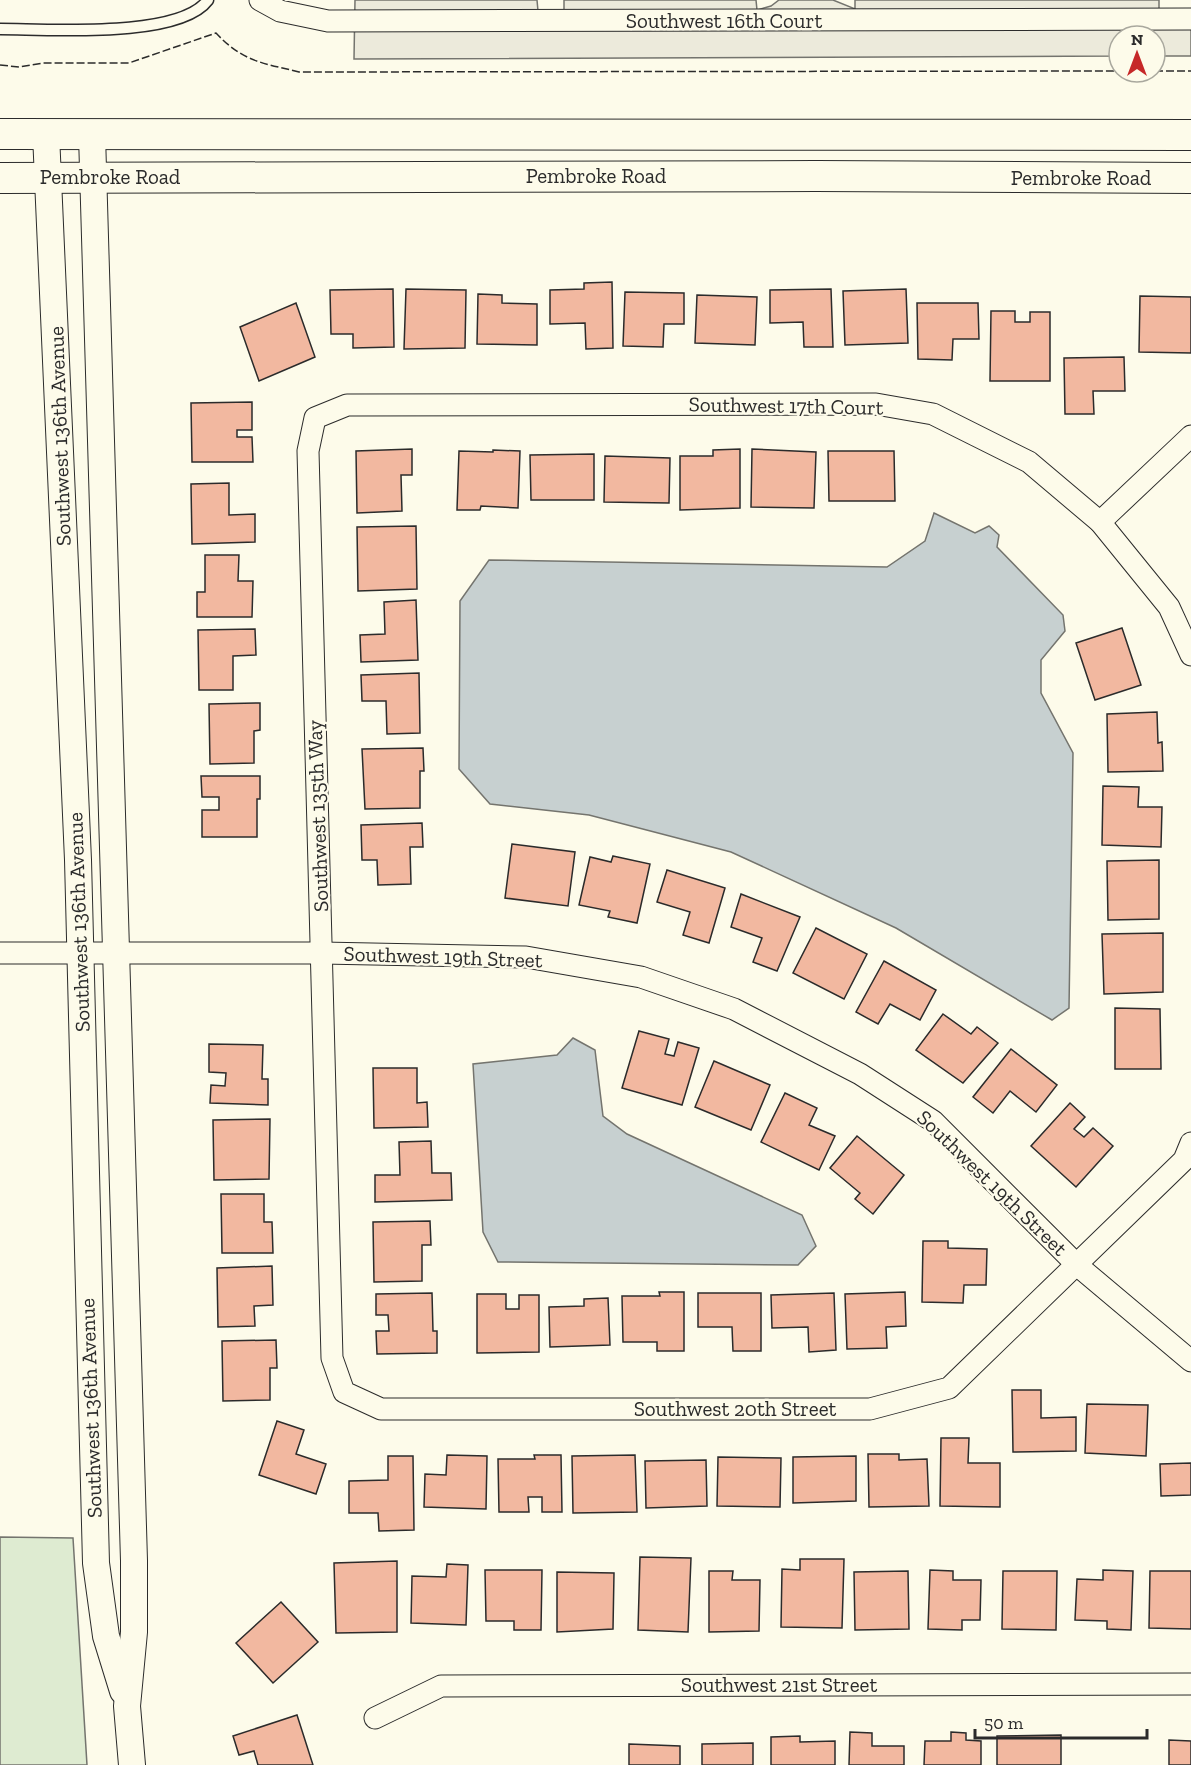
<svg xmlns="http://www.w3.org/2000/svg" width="1191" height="1765" font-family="'Zilla Slab',serif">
<rect width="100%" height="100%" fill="#fdfbea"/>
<polygon fill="#deebd1" stroke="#74746e" stroke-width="1.5" points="0,1537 73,1538 87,1765 0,1765"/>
<polygon fill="#eceadb" stroke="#74746e" stroke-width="1.5" points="355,0 537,0 538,11 564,11 564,0 756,0 757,10 771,6 779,0 833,0 855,9 855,0 1159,0 1159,12 1191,11 1191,56 1155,56 1155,36 1119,36 1119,56 354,59"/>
<g fill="#c7d0d0" stroke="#74746e" stroke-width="1.5">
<polygon points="934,513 975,533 989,526 999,535 997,547 1063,615 1065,631 1041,660 1041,693 1073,753 1069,1008 1052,1020 896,928 731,852 589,815 490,804 459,769 460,601 489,560 887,567 925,541"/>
<polygon points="573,1038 595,1050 603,1116 627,1134 802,1215 816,1246 798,1265 498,1262 483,1232 473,1064 557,1055"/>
</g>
<g fill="#f2b8a0" stroke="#2b2b2b" stroke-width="1.5">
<polygon points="612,282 613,348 586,349 585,323 550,324 550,290 584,289 584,283"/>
<polygon points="393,289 394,347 353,348 353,334 331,334 330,290"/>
<polygon points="406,289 466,290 465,348 404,349"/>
<polygon points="831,289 833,347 804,347 803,322 770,323 770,290"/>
<polygon points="906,289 908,343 845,345 843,291"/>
<polygon points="625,292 684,293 684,324 664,324 663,347 623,346"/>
<polygon points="478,294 502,295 502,303 537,304 537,345 477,344"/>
<polygon points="697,295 757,297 755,345 695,343"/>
<polygon points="1140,296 1191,297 1191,353 1139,352"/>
<polygon points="296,303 315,357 259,381 240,327"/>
<polygon points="917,303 978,303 979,339 953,339 952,360 918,359"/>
<polygon points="991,311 1015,311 1015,322 1030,322 1030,312 1050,312 1050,381 990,381"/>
<polygon points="1124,357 1125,391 1093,391 1094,414 1065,414 1064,358"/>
<polygon points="252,402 252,430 237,430 237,437 252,437 253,462 192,462 191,403"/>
<polygon points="412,449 412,475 401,475 402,511 357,513 356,451"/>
<polygon points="740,449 740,508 680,510 680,456 713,456 713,450"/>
<polygon points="752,449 816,452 814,508 751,507"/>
<polygon points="493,450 520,451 518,508 481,506 480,510 457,510 459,451 493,452"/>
<polygon points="828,451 894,451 895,501 829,501"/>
<polygon points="594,454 594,500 531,500 530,455"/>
<polygon points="605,456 670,458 669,503 604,502"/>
<polygon points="229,483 229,515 255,514 255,542 192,544 191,484"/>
<polygon points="416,526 417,589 358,591 357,527"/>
<polygon points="205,555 239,555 238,581 253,581 252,617 197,617 197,592 205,592"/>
<polygon points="416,600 418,660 361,662 360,635 385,634 384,602"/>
<polygon points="1122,628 1141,685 1095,700 1076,643"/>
<polygon points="255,629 256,655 233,656 233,690 199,690 198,630"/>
<polygon points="419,673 420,733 387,734 386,701 362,701 361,675"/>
<polygon points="260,703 260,730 254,731 254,763 210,764 209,704"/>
<polygon points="1157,712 1158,743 1162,742 1163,771 1108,772 1107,714"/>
<polygon points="423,748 424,771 420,771 420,808 365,809 362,749"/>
<polygon points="201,776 260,776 260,799 257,799 257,837 202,837 202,810 219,810 219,797 202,797"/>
<polygon points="1103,786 1139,787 1138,807 1162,807 1161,847 1102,845"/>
<polygon points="422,823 423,847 410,847 411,884 378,885 377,860 362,860 361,825"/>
<polygon points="512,844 575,852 568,906 505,898"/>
<polygon points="613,856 650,864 637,923 608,917 610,911 579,905 590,857 611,862"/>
<polygon points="1159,860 1159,919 1108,920 1107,861"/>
<polygon points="667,870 725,888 709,943 683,935 690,912 657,902"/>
<polygon points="741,894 800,917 777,971 753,962 762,938 731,927"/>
<polygon points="816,928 867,954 844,999 793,973"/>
<polygon points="1163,933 1163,992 1104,994 1102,934"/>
<polygon points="884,961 936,990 920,1020 890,1004 878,1024 856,1012"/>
<polygon points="1115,1008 1160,1009 1161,1069 1115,1069"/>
<polygon points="943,1014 971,1034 977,1027 998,1043 963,1083 916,1050"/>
<polygon points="639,1031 669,1039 665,1054 674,1056 678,1042 699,1048 682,1105 622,1088"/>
<polygon points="209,1044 263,1045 262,1079 268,1079 268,1105 210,1103 211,1085 225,1086 226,1073 209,1072"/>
<polygon points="1011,1049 1057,1085 1036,1112 1010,1091 993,1113 973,1097"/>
<polygon points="714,1061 770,1085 751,1130 695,1107"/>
<polygon points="373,1068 417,1068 417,1103 427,1102 428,1127 374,1128"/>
<polygon points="785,1093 817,1108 809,1125 835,1136 819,1170 761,1142"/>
<polygon points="1070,1103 1085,1117 1074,1129 1084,1137 1093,1128 1113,1146 1076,1187 1031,1146"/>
<polygon points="270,1119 269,1179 214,1180 213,1120"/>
<polygon points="857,1136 904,1175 873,1214 855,1199 860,1193 830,1168"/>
<polygon points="431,1141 432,1173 451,1173 452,1200 375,1202 375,1175 400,1175 399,1142"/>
<polygon points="221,1194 264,1194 264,1222 272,1222 273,1253 222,1253"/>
<polygon points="430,1221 431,1245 422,1245 422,1281 374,1282 373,1222"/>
<polygon points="923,1241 948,1241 948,1248 987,1249 986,1285 964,1285 963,1303 922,1302"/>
<polygon points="272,1266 273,1305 254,1306 255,1326 218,1327 217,1268"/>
<polygon points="659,1292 684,1292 684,1351 657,1351 657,1342 623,1342 622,1296 660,1296"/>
<polygon points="905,1292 906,1326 886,1327 887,1348 847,1349 845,1294"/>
<polygon points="432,1293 433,1331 437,1331 437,1353 377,1354 376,1331 389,1331 388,1315 376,1315 376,1294"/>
<polygon points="698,1293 761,1293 761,1351 733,1351 732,1327 698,1327"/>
<polygon points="834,1293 836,1350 809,1352 808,1327 772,1328 771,1295"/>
<polygon points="477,1294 506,1294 506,1309 519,1309 519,1295 539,1295 539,1352 477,1353"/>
<polygon points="608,1298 610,1345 550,1347 549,1307 584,1306 584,1299"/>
<polygon points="276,1340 277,1368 270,1368 270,1400 223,1401 222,1341"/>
<polygon points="1012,1390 1041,1390 1041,1418 1076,1417 1076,1451 1013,1452"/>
<polygon points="1087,1404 1148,1405 1146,1456 1085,1453"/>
<polygon points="277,1421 304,1430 296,1454 326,1464 316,1494 259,1475"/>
<polygon points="941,1438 969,1438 968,1463 1000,1463 1000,1507 940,1506"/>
<polygon points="868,1454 899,1454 899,1460 927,1459 929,1506 869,1507"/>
<polygon points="447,1455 487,1456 486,1509 424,1507 425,1474 446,1475"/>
<polygon points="534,1455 561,1455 562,1512 542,1512 542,1497 528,1497 529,1512 499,1512 498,1459 535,1459"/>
<polygon points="635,1455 637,1512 573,1513 572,1456"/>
<polygon points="388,1456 413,1456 414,1530 379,1531 378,1513 349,1513 349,1481 388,1480"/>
<polygon points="856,1456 856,1501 793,1503 793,1457"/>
<polygon points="718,1457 781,1458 780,1507 717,1506"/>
<polygon points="706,1460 707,1506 646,1508 645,1461"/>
<polygon points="1191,1463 1191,1495 1161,1496 1160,1464"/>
<polygon points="640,1557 691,1558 688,1632 638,1630"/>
<polygon points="800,1559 844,1559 842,1628 781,1627 782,1569 800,1570"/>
<polygon points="397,1561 397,1632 336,1633 334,1563"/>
<polygon points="447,1564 468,1565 466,1625 411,1623 412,1576 446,1577"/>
<polygon points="485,1570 542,1570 541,1630 514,1630 514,1621 486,1621"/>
<polygon points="930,1570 953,1571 953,1580 981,1580 980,1620 962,1620 962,1630 928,1629"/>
<polygon points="1103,1570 1133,1571 1131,1630 1107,1629 1107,1621 1075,1620 1077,1579 1103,1580"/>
<polygon points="709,1571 733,1571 732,1580 760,1580 759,1631 709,1632"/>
<polygon points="908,1571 909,1629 855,1630 854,1572"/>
<polygon points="1003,1571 1057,1571 1056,1630 1002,1629"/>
<polygon points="1150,1571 1191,1571 1191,1629 1149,1628"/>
<polygon points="557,1572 614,1573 613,1629 557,1632"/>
<polygon points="281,1602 318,1642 273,1683 236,1643"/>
<polygon points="297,1715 313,1765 258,1765 254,1751 239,1755 233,1736"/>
<polygon points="850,1732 872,1733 872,1746 904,1746 904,1765 849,1765"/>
<polygon points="951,1732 966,1733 966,1740 981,1741 981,1765 924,1765 925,1741 951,1741"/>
<polygon points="1061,1735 1061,1765 997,1765 997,1736"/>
<polygon points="800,1736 800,1742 835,1741 835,1765 771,1765 771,1737"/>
<polygon points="1169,1740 1191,1741 1191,1765 1169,1765"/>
<polygon points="753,1743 753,1765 702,1765 702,1744"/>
<polygon points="629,1744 680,1746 680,1765 629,1765"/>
</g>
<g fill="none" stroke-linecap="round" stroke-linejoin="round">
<defs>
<path id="service" d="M 0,29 C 48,29 179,39 208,0"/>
<g id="minor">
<polyline points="260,0 280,11 328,21 1191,19"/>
<polyline points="1191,436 1100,522 1029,462 933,414 876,404 347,405 315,418 308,451 332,1358 344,1392 381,1409 870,1409 949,1388 1184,1160 1191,1143"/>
<polyline points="1100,522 1169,607 1191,655"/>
<polyline points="0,953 322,953 526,957 641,977 734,1009 860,1074 933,1121 1078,1266 1191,1361"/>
<polyline points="375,1718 441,1686 1191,1684"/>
</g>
<g id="tertiary">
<polyline points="46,134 78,860 96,1563 106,1636 123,1691"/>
<polyline points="92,135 134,1561 134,1632 127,1706 132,1765"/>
</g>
<g id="secondary">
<polyline points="0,134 1191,135"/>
<polyline points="0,178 816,176 1191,178"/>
</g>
</defs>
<use href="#service" stroke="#2b2b2b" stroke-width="13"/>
<use href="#minor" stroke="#2b2b2b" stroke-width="23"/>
<use href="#tertiary" stroke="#2b2b2b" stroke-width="28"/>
<use href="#secondary" stroke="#2b2b2b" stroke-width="32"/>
<use href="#service" stroke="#fdfbea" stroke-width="10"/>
<use href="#minor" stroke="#fdfbea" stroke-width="21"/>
<use href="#tertiary" stroke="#fdfbea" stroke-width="26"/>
<use href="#secondary" stroke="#fdfbea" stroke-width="30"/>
<g stroke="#2b2b2b" stroke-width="1.5" stroke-dasharray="8 3" stroke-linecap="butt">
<path d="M 0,65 L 19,67 L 43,63 L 129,63 L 216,33 C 243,62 263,63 299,72 L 1119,71"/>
<polyline points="1155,71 1191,71"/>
</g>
</g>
<g text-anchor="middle" stroke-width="4.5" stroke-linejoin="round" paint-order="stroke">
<g font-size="21" fill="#2b2b2b" stroke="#fdfbea">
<text x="724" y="28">Southwest 16th Court</text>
<text x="596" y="183">Pembroke Road</text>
<text x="110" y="184">Pembroke Road</text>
<text x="1081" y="185">Pembroke Road</text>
<text transform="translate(786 406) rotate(1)" y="7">Southwest 17th Court</text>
<text transform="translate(60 436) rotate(-92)" y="7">Southwest 136th Avenue</text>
<text transform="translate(318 816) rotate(-92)" y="7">Southwest 135th Way</text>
<text transform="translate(79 922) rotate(-92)" y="7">Southwest 136th Avenue</text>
<text transform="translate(443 957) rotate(2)" y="7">Southwest 19th Street</text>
<text transform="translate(992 1183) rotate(44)" y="7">Southwest 19th Street</text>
<text transform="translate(91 1408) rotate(-92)" y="7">Southwest 136th Avenue</text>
<text x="735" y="1416">Southwest 20th Street</text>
<text x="779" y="1692">Southwest 21st Street</text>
</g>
</g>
<g transform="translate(1137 54)"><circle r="28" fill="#fdfbea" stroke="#a9a89e" stroke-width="1.5"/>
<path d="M0-4.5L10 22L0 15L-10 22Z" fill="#c62828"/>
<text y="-9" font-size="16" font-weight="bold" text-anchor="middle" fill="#2b2b2b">N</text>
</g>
<path d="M975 1729v9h172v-9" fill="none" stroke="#2b2b2b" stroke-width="3"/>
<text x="984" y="1729" font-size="18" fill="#2b2b2b" stroke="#fdfbea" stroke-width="4.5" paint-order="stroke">50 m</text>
</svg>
